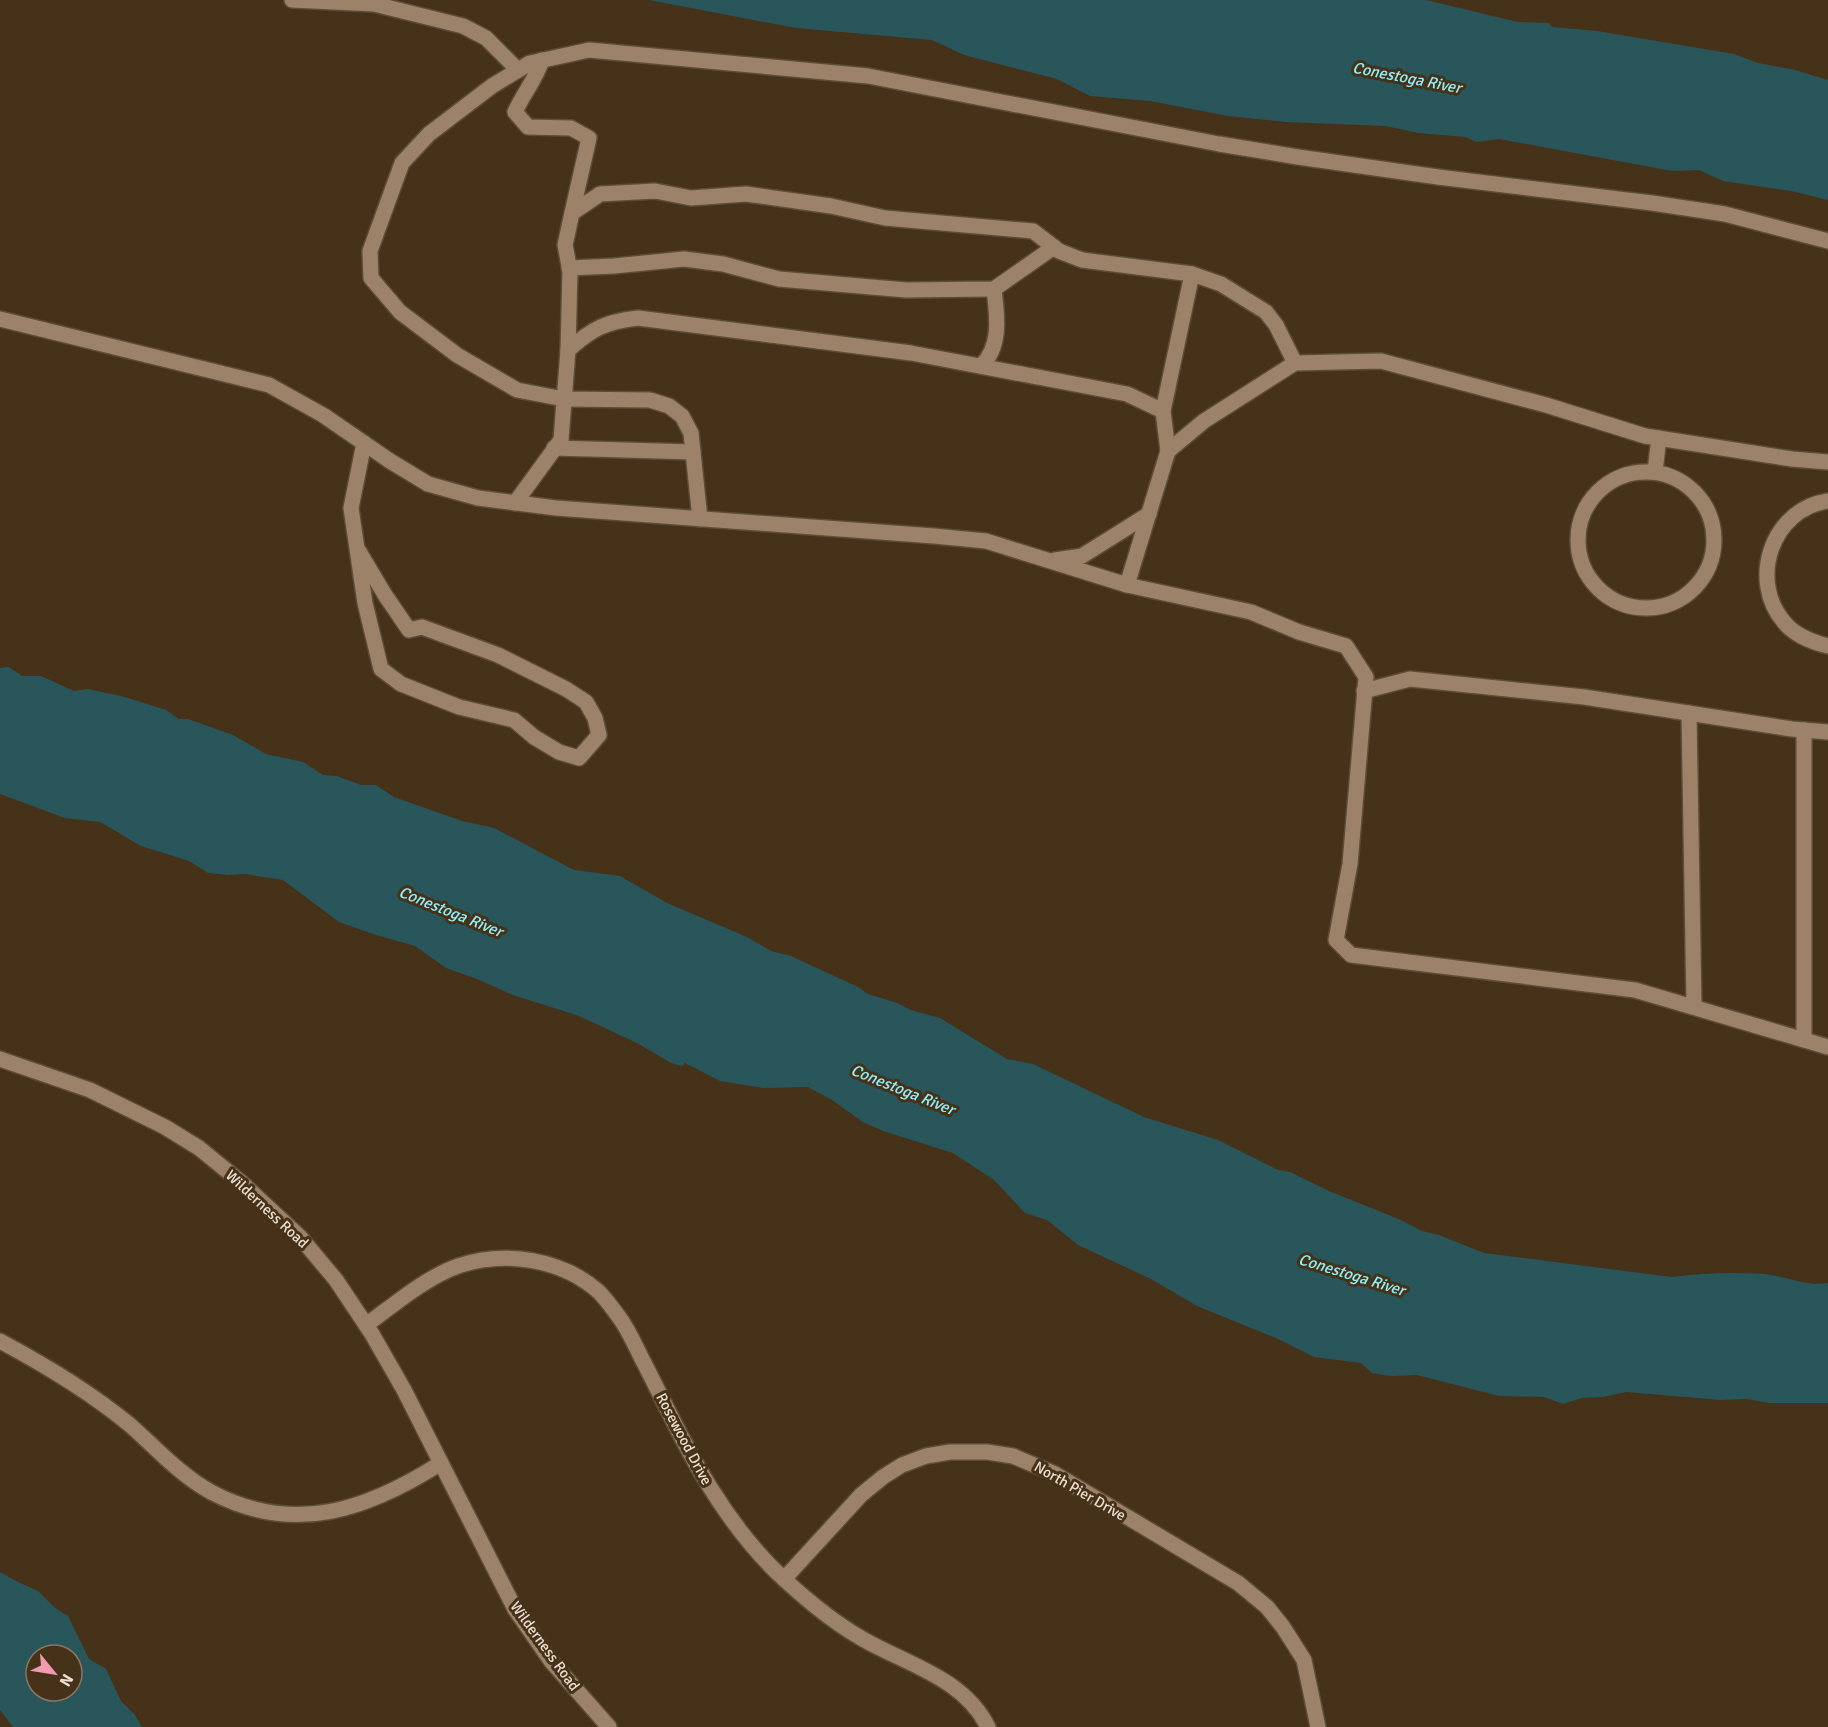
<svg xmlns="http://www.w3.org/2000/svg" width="1828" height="1727" font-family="Signika,sans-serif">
<rect width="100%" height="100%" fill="#463119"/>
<g fill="#29565b" fill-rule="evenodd">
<polygon points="649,0 1426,0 1518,22 1549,23 1552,27 1597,31 1734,54 1758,63 1795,70 1828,80 1828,200 1791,191 1723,181 1699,170 1672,171 1499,139 1476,142 1466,137 1419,133 1385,126 1286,122 1228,116 1150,101 1090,96 1057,79 964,55 932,40 796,28"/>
<path d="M 9,667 L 22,676 L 41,676 L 74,691 L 88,689 L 125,697 L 166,710 L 179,719 L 188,719 L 233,735 L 266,754 L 303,762 L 323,775 L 337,776 L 361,785 L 376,785 L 394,797 L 462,821 L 494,828 L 574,870 L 620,876 L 667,903 L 747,937 L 771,951 L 791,956 L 858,987 L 868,994 L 897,1003 L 911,1010 L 940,1018 L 1007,1059 L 1033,1064 L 1144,1117 L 1218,1140 L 1278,1170 L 1290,1172 L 1329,1191 L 1401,1220 L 1422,1231 L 1439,1235 L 1484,1253 L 1672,1277 C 1702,1273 1734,1272 1764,1274 C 1786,1276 1807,1287 1828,1283 L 1828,1403 L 1770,1403 L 1746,1399 L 1721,1400 L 1626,1392 L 1603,1397 L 1582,1398 L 1563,1404 L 1544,1397 L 1499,1396 L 1417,1375 L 1391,1376 L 1372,1373 L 1361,1363 L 1314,1357 L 1276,1338 L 1197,1306 L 1151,1279 L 1078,1245 L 1047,1220 L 1025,1213 L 994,1180 L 953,1153 L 883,1131 L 863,1122 L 832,1100 L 808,1087 L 763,1088 L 720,1081 L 685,1063 L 682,1066 L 671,1063 L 639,1044 L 579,1016 L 513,995 L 477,979 L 446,968 L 415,946 L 376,935 L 339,922 L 283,880 L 245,874 L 228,875 L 208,873 L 189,861 L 141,846 L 100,822 L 65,818 L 0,794 L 0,668 Z"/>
<path d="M 0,1572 L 16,1581 L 38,1591 L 55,1608 L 68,1616 L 89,1659 L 106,1669 L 121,1701 L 135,1715 L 142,1727 L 13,1727 L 0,1710 ZM 36,1655 L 72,1655 L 72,1691 L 36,1691 Z"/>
</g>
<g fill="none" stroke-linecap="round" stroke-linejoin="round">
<defs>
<g id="minor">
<polyline points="292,0 374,4 463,26 486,38 518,70"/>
<path d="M 542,60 C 536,79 523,94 515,112 L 528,127 L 571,128 L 589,138 L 572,213"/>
<polyline points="569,268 614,266 684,259 723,264 779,279 906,290 994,289 1054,247"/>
<polyline points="0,319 269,385 323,415 390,461 428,484 478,498 556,508 934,536 986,541 1127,585 1251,612 1299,632 1346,646 1366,677 1350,864 1336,940 1351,955 1635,990 1828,1047"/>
<path d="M 568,350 C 593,328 605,322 638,318 L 911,353 L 1127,394 L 1163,411"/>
<path d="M 981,366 C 1002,346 997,315 994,289"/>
<polyline points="554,448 693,452"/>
<polyline points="1168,451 1204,421 1295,363 1381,361 1546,405 1645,436 1792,459 1828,462"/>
<polyline points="1655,471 1659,438"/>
<circle cx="1646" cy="540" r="68"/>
<path d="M 1828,501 C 1772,509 1748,580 1784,622 C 1795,636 1812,642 1828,646"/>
<polyline points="515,503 561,440 568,350 570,271 565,245 572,213 600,194 655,191 691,198 746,194 831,206 885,218 1033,231 1059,251 1082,260 1192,274 1221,284 1266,312 1276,325 1295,363"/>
<polyline points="700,519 691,433 682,416 669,406 650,400 564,399 517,390 457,355 400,312 371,278 370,251 402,163 429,134 492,86 530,63 589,50 868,76 1219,144 1298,157 1438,177 1652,203 1725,214 1828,241"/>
<polyline points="357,548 385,595 409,630 422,627 498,655 566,689 586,702 595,718 599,735 579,758 559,752 534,737 514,720 459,707 401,684 381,669 365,603 351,508 364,443"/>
<polyline points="1055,560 1082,556 1149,514"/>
<polyline points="1127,585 1168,451 1163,411 1192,274"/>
<polyline points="1364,691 1410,679 1584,697 1792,729 1828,732"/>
<polyline points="1689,713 1694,1007"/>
<polyline points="1804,730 1804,1040"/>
<polyline points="0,1059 90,1090 165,1127 199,1148 242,1183 300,1237 336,1280 372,1334 404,1390 515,1609 551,1661 609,1727"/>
<path d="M 366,1325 C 395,1304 425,1278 458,1266 C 505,1250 562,1259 599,1292 C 606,1299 613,1309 619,1317 C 628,1329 634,1343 641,1357 C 655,1384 668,1411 682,1438 C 709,1490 741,1540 785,1580 C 809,1602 833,1622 861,1638 C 905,1664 963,1677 988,1727"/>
<path d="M 0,1341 C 45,1365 90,1392 130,1425 C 156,1448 180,1475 211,1492 C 294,1536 367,1510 441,1463"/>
<polyline points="784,1579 861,1495 883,1477 902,1465 926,1456 950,1452 987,1452 1013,1456 1055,1474 1238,1583 1267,1607 1283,1627 1304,1660 1318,1727"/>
</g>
</defs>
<use href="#minor" stroke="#5e4c38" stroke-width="18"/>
<use href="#minor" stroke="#9b8268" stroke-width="15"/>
</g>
<g text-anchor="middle" stroke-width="6" stroke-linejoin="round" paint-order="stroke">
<g font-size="15" fill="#eddfd1" stroke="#463119">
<text transform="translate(267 1209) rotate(43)" y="5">Wilderness Road</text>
<text transform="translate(684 1439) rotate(62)" y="5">Rosewood Drive</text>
<text transform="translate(1080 1491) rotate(30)" y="5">North Pier Drive</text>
<text transform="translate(545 1646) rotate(54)" y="5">Wilderness Road</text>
</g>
<g font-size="16" font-style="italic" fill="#8eeffa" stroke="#463119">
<text transform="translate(1407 77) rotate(11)" y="6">Conestoga River</text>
<text transform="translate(451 911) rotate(22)" y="6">Conestoga River</text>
<text transform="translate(903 1089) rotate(22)" y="6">Conestoga River</text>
<text transform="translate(1352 1274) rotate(17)" y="6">Conestoga River</text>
</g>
</g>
<g transform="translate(54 1673) rotate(120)"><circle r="28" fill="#463119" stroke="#897763" stroke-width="1.5"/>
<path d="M0-4.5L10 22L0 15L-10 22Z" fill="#f29ab0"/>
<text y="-9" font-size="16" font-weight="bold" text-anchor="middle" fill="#eddfd1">N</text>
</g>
</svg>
